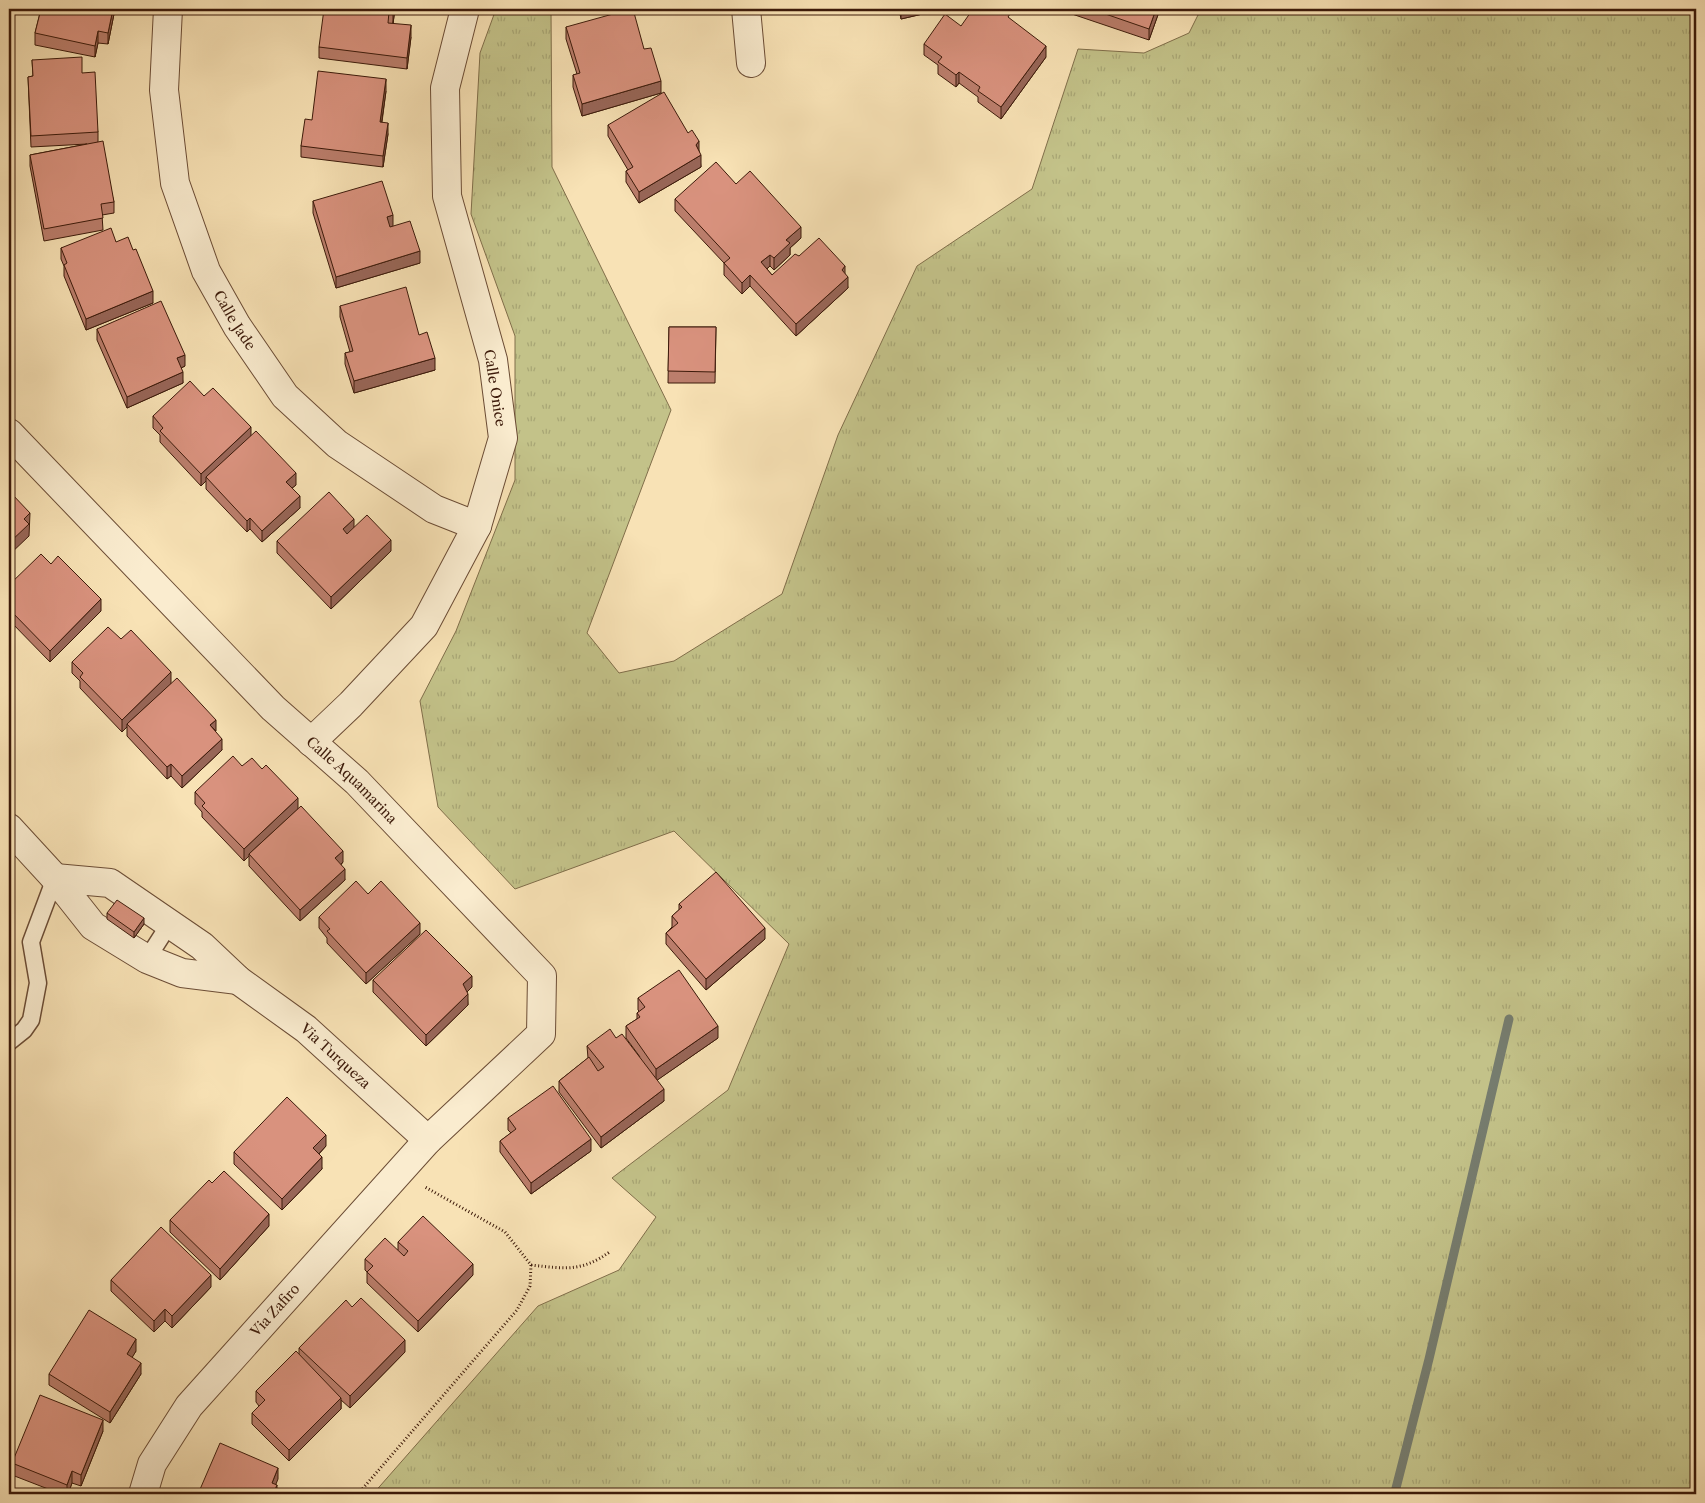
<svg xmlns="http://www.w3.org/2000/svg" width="1705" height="1503" font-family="'Libre Caslon Text',serif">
<defs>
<pattern id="grass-tufts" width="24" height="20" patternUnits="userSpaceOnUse" patternTransform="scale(1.25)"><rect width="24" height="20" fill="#c3c289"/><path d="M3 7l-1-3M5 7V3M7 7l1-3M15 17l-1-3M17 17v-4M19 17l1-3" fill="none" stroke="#a8a675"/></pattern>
</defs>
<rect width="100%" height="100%" fill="#f8e2b5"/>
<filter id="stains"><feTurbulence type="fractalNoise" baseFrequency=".004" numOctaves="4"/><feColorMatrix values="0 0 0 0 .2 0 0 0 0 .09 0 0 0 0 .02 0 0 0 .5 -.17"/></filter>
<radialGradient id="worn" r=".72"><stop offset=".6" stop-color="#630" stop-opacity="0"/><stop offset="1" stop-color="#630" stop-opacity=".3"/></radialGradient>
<polygon fill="url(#grass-tufts)" stroke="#806e4a" points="496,9 551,9 552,167 671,410 587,633 619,673 674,661 782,594 838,435 917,266 1032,189 1078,49 1144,53 1189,33 1201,9 1696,9 1696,1494 373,1494 538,1306 619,1270 656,1217 612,1178 728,1090 789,944 674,831 515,889 438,807 420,701 456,631 515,480 515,336 471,214 480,53"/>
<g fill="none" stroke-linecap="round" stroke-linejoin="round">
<polyline stroke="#767c6e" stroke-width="9" points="1397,1494 1395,1492 1429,1359 1509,1019"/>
<defs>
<g id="service">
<polyline points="147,959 170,923"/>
<polyline points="9,1042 24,1030 31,1020 38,983 31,942 55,878"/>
</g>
<g id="minor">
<path id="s1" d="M 168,9 L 164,90 L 175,183 L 206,271 L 237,326 L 285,396 L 337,444 L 434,509 L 477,526"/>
<polyline points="746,9 751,63"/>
<path id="s2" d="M 9,433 L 273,708 L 357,782 L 542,976 L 541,1034 L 428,1140 L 189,1406 L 152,1464 L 143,1494"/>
<polyline points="311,742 351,704 424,626 477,526 503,438 493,360 447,196 445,88 465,9"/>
<polyline points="9,828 55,878 93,926 147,959 182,973 238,980"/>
<path id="s3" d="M 55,878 L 110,883 L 202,946 L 238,980 L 306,1029 L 428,1140"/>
</g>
</defs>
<use href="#service" stroke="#6b4c35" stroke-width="19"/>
<use href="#minor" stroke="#6b4c35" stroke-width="30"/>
<g stroke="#3c1a0a" stroke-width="3" stroke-dasharray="1 2.5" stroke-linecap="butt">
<path d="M 531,1265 C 566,1269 582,1272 611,1251"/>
<polyline points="358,1494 517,1310 530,1286 531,1265 505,1232 425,1187"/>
</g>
<use href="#service" stroke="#faeccf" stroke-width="16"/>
<use href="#minor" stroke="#faeccf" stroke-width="28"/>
</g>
<g fill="#bb7e6c" stroke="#3c1a0a">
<polygon points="41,9 115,9 108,44 98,43 95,57 35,45 35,33"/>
<polygon points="395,9 393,23 411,37 407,69 319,58 319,47"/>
<polygon points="899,9 944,9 901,19"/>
<polygon points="1069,9 1160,9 1149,40 1069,13"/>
<polygon points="1010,19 1046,57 1001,119 978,102 978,97 959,83 956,87 938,74 938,65 924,55 924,44 961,26"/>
<polygon points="566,27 644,49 661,93 582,116 573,87 573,75 577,74 566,39"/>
<polygon points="32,60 82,73 98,132 98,142 114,202 114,213 102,215 103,230 44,241 30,166 30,155 87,144 31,147 28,77 33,76"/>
<polygon points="386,91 382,122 388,134 383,167 301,157 301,146 312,120"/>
<polygon points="608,125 688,133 699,151 701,167 639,203 626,182 626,171 628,170 608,136"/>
<polygon points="736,184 801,238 790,248 790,255 774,270 770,266 767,269 772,275 799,256 845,274 848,288 796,336 750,286 742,294 724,275 724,263 675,211 675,199"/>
<polygon points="313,201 393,226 420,263 336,288 313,213"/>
<polygon points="116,242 153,303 86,330 64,276 64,266 61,259 61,248"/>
<polygon points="340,306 419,335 435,370 354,393 345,364 345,353 350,352 340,317"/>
<polygon points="669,327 716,327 715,383 668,383"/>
<polygon points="97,329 185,366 181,368 183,383 127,408 97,340"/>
<polygon points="204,396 251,436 296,485 292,488 300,508 262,542 250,529 247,532 206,489 206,481 201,486 160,442 160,435 153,428 153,416"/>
<polygon points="354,527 391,551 331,609 277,553 277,541"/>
<polygon points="9,585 101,611 50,662 9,620"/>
<polygon points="121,639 171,683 215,732 222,750 182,788 171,776 167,779 127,736 127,727 122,732 80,688 80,681 72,673 72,662"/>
<polygon points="242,766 298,809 343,862 341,865 345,880 300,921 249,866 249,856 244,861 202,817 202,812 195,804 195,792"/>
<polygon points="368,894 420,934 366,984 327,943 327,938 319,928 319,917"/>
<polygon points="679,904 765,939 706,990 666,944 666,933 672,927 672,916 679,910"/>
<polygon points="107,913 144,924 134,938 107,919"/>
<polygon points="373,980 472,987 467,992 468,1005 426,1046 373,992"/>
<polygon points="638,998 718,1038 657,1080 664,1101 601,1148 559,1092 559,1081 588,1058 587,1046 616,1038 640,1057 626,1038 626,1026 637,1019 637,1013 639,1011 638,1010"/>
<polygon points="508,1118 591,1151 531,1194 500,1152 500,1141 511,1133 508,1130"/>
<polygon points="326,1146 319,1154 322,1169 282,1210 234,1164 234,1152"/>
<polygon points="170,1220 269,1226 220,1280 170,1232"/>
<polygon points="398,1242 473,1275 418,1332 367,1283 367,1272 365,1270 365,1259 398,1250"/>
<polygon points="111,1280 211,1287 172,1328 165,1321 154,1332 111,1291"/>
<polygon points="352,1307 405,1352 350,1408 341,1400 341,1409 289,1461 252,1424 252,1413 259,1406 256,1402 256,1391 299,1355 299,1348"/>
<polygon points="136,1351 132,1357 141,1374 110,1423 49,1385 49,1374"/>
<polygon points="103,1431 81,1486 72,1483 68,1494 61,1494 12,1475 12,1463"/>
</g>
<g fill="#986658" stroke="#3c1a0a">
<polygon points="113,9 115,9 108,44 108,33"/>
<polygon points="394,9 395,9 393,24 393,13"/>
<polygon points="901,9 944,9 901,19"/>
<polygon points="1156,9 1160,9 1149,40 1149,29"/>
<polygon points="411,25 411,37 407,69 407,58"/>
<polygon points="98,31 98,43 95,57 95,46"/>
<polygon points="1046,46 1046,57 1001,119 1001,107"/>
<polygon points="959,72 959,83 956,87 956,75"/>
<polygon points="386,79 386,91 380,133 380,122"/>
<polygon points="661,81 661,93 582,116 582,104"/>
<polygon points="388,123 388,134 383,167 383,156"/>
<polygon points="699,141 699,152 696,145"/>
<polygon points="701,155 701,167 639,203 639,192"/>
<polygon points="393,215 393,227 387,228 387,217"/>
<polygon points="801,227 801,238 790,248 790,255 774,270 774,258 786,240"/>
<polygon points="420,251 420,263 336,288 336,277"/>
<polygon points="770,255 770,266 761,274 761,262"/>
<polygon points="845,266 845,278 842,270"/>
<polygon points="750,275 750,286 742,294 742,283"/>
<polygon points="848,277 848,288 796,336 796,324"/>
<polygon points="153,291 153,303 86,330 86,319"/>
<polygon points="185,355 185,366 177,370 177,358"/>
<polygon points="435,358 435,370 354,393 354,381"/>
<polygon points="183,372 183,383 127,408 127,397"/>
<polygon points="251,427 251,439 206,477 206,481 201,486 201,474"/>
<polygon points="296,473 296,485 286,493 286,482"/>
<polygon points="300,496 300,508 262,542 262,531"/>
<polygon points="30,513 29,536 9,555 9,543 24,519"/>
<polygon points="250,518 250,529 247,532 247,521"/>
<polygon points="354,519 354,530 343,541 343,529"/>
<polygon points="391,540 391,551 331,609 331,597"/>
<polygon points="101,599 101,611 50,662 50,651"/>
<polygon points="171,672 171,684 127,724 127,727 122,732 122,720"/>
<polygon points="216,720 216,731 210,725"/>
<polygon points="222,739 222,750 182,788 182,776"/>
<polygon points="171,764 171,776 167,779 167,767"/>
<polygon points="298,798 298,809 249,854 249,856 244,861 244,849"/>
<polygon points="343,851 343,862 335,870 335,858"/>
<polygon points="345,869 345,880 300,921 300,910"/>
<polygon points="144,918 144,924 134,938 134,932"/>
<polygon points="420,923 420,934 366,984 366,973"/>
<polygon points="765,928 765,939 706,990 706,979"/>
<polygon points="472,976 472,987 463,996 463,984"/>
<polygon points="468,994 468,1005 426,1046 426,1035"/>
<polygon points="718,1026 718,1038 656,1081 656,1069"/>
<polygon points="664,1089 664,1101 601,1148 601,1137"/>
<polygon points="326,1135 326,1146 313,1160 313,1148"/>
<polygon points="591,1139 591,1151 531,1194 531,1183"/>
<polygon points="322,1157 322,1169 282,1210 282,1199"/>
<polygon points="269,1214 269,1226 220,1280 220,1269"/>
<polygon points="473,1264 473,1275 418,1332 418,1321"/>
<polygon points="211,1275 211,1287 172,1328 172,1316"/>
<polygon points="165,1309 165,1321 154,1332 154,1321"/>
<polygon points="136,1339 136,1351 127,1366 127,1354"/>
<polygon points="405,1340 405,1352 350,1408 350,1396"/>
<polygon points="141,1363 141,1374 110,1423 110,1412"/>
<polygon points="341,1398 341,1409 289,1461 289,1450"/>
<polygon points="103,1420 103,1431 81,1486 81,1475"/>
<polygon points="278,1468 278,1479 272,1494 272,1483"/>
<polygon points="72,1471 72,1483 68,1494 67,1494 67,1485"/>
<polygon points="277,1485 277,1494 273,1494"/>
</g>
<g fill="#d9927e" stroke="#3c1a0a">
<polygon points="41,9 113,9 108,33 98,31 95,46 35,33"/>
<polygon points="324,9 394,9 393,13 389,12 388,23 411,25 407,58 319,47"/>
<polygon points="631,9 633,9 644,49 651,48 661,81 582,104 573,75 580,73 566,27"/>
<polygon points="973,9 1002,9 1010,14 1008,17 1046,46 1001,107 978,91 980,87 959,72 956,75 938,62 942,57 924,44 945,14 961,26"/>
<polygon points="1091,9 1156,9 1149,29"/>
<polygon points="82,57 82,73 95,72 98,132 31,136 28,77 33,76 32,60"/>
<polygon points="318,71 386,79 380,122 388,123 383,156 301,146 305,119 312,120"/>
<polygon points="664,92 688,133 692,130 699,141 696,145 701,155 639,192 626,171 633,167 608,125"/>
<polygon points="103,141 114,202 101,204 103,218 44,229 30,155"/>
<polygon points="716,162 736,184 750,171 801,227 786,240 790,243 774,258 770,255 761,262 772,275 795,254 799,256 819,238 845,266 842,270 848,277 796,324 750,275 742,283 724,263 730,258 675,199"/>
<polygon points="382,181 393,215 387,217 390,227 410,221 420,251 336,277 313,201"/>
<polygon points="111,228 116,242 128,237 133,250 136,249 153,291 86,319 64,265 67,263 61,248"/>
<polygon points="406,287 419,335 427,332 435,358 354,381 345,353 353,351 340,306"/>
<polygon points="161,301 185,355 177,358 183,372 127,397 97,329"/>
<polygon points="669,327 716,327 715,372 668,371"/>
<polygon points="190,381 204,396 213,388 251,427 201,474 160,431 163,428 153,416"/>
<polygon points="256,431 296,473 286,482 300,496 262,531 250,518 247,521 206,477"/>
<polygon points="329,492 354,519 343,529 347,534 367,515 391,540 331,597 277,541"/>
<polygon points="11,493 30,513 24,519 29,524 9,543 9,495"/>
<polygon points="41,554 51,564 58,556 101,599 50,651 9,609 9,585"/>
<polygon points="108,627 121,639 131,630 171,672 122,720 80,677 83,673 72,662"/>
<polygon points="177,678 216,720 210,725 222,739 182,776 171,764 167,767 127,724"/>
<polygon points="233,756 242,766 252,758 262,769 266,765 298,798 244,849 202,806 205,803 195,792"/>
<polygon points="301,806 343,851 335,858 345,869 300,910 249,854"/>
<polygon points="716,872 765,928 706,979 666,933 678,923 672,916 682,907 679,904"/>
<polygon points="356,881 368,894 381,881 420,923 366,973 327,931 330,929 319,917"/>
<polygon points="117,900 144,918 134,932 107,913"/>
<polygon points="426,930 472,976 463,984 468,994 426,1035 373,980"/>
<polygon points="679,970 718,1026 656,1069 626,1026 640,1017 637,1013 645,1007 638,998"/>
<polygon points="610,1029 616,1038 622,1034 664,1089 601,1137 559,1081 589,1057 598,1071 604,1067 587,1046"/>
<polygon points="553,1086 591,1139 531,1183 500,1141 516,1129 508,1118"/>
<polygon points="287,1097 326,1135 313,1148 322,1157 282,1199 234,1152"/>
<polygon points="224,1171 269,1214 220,1269 170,1220 209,1180 212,1183"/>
<polygon points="423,1216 473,1264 418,1321 367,1272 373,1266 365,1259 385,1238 404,1256 408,1251 398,1242"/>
<polygon points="161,1227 211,1275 172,1316 165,1309 154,1321 111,1280"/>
<polygon points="361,1298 405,1340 350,1396 299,1348 346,1300 352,1307"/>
<polygon points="89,1310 136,1339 127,1354 141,1363 110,1412 49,1374"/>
<polygon points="296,1351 341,1398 289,1450 252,1413 265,1400 256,1391"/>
<polygon points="40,1395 103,1420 81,1475 72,1471 67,1485 12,1463"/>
<polygon points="220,1443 278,1468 272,1483 277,1485 273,1494 198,1494"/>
</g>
<g text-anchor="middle" stroke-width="4" stroke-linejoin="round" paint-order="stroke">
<g font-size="14" fill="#3c1a0a" stroke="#faeccf">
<text dy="5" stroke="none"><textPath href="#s1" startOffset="325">Calle Jade</textPath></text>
<text transform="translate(495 388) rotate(81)" y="5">Calle Onice</text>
<text dy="5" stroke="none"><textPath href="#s2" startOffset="488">Calle Aquamarina</textPath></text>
<text dy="5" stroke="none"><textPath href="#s3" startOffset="340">Via Turqueza</textPath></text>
<text transform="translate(275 1310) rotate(-48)" y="5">Via Zafiro</text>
</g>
</g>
<rect width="1705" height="1503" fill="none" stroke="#f8e2b5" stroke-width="30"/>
<rect x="10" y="10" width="1685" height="1483" fill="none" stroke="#3c1a0a" stroke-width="2.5"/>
<rect x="15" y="15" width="1675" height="1473" fill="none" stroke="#3c1a0a"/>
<rect width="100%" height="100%" filter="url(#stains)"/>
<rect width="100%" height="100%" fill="url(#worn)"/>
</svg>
